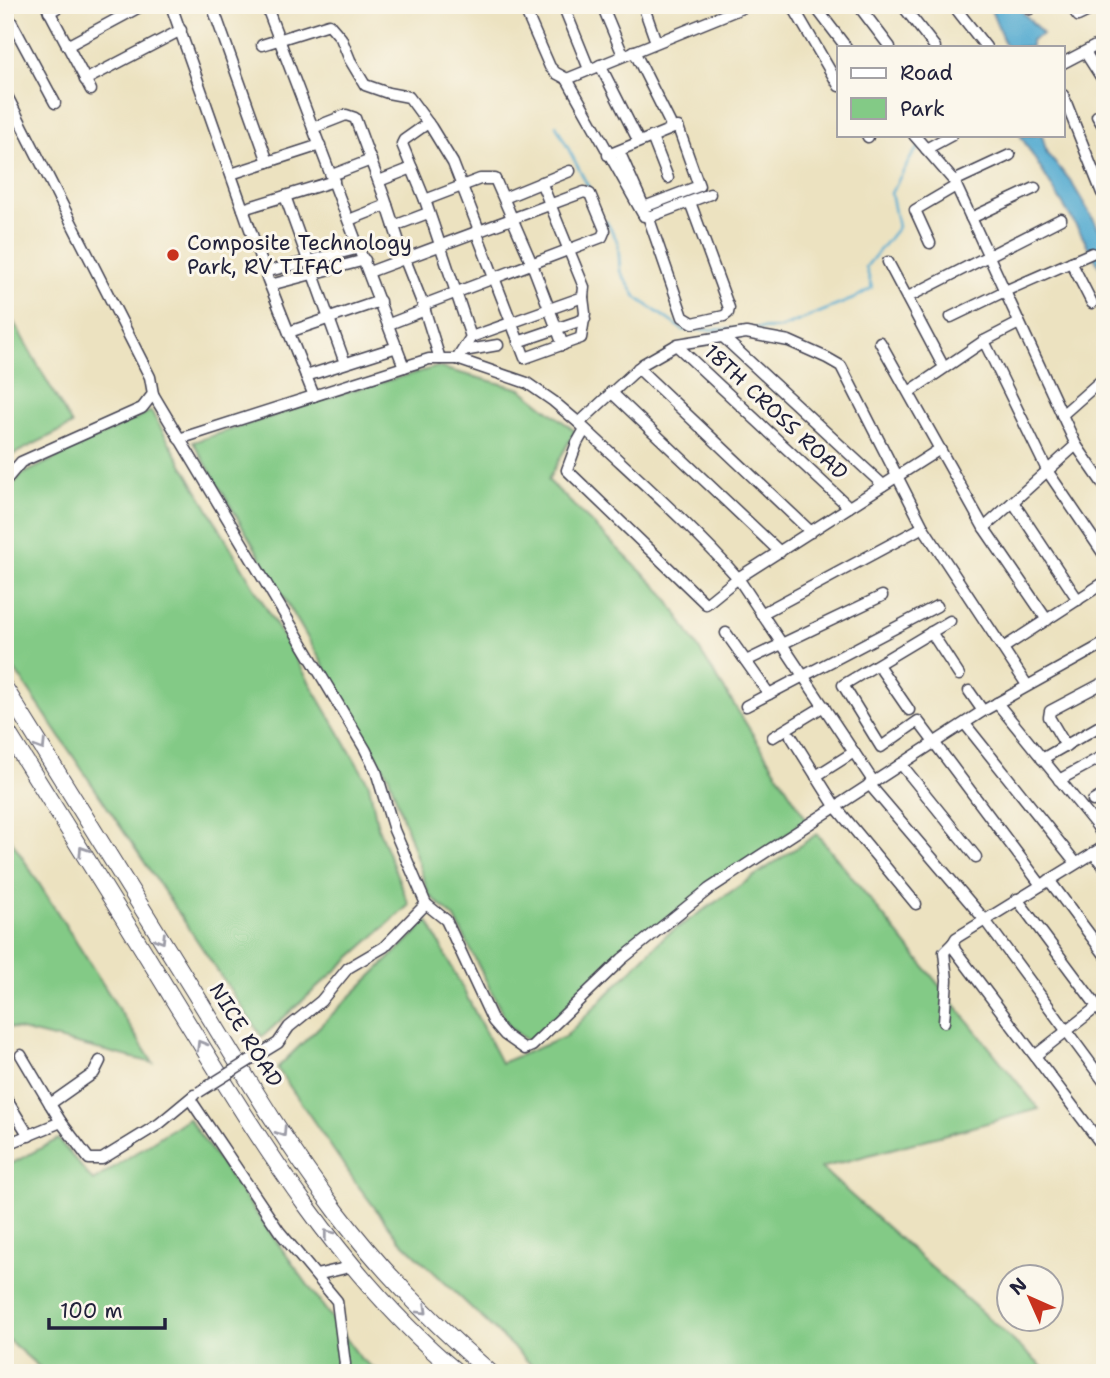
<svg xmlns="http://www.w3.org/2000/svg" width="1110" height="1378" font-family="'Shantell Sans',sans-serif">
<rect width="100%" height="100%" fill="#fbf7ec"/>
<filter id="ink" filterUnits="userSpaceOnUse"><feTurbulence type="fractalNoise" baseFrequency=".0143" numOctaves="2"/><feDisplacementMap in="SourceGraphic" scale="14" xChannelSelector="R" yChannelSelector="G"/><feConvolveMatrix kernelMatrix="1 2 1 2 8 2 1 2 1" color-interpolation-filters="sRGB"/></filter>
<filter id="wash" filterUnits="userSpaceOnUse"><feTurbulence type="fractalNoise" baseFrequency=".00686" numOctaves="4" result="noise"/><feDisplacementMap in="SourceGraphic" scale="28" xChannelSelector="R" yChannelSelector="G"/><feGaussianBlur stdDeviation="1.57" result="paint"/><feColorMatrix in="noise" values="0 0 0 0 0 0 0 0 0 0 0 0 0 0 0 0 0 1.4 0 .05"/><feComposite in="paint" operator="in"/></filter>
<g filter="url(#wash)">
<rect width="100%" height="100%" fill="#ece2c0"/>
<g fill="#83ca86" stroke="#527660" stroke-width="2">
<polygon points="5,307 72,425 12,455 5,462"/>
<polygon points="437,367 521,389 575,431 548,480 664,594 807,820 629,947 529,1042 509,1027 455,918 429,895 389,777 193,442 353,390"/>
<polygon points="151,411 369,784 378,828 409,905 262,1037 5,655 5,495 21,475"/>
<polygon points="5,830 153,1063 5,1026"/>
<polygon points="817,834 1039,1109 821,1168 1049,1373 540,1373 398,1238 356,1183 277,1068 428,921 501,1063 565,1037 665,936"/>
<polygon points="188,1118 361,1359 381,1373 46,1373 5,1337 5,1167 58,1139 93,1181"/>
</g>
<g fill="#53aad0" stroke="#3a6686" stroke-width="2">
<polygon points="989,5 1016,5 1043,34 1031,40 1031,47 1006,47"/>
<polygon points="1020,135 1042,135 1047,154 1070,180 1105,239 1105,277 1080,232"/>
</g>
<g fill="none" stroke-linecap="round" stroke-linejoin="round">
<g stroke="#53aad0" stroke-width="2.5">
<polyline points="556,125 590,190"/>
<polyline points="924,142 931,135"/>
<polyline points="606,221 618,242 620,271 637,298 683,330 742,329"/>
<polyline points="748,329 781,328 853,299 872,288 866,267 898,227 891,193 913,154 920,146"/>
</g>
</g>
</g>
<g filter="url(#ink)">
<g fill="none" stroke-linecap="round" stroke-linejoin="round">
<defs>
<g id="minor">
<polyline points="46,5 91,90"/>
<polyline points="171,5 268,280 314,396"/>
<polyline points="212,5 268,162"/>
<polyline points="266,5 404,367"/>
<polyline points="523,5 550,67 556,73 567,79"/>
<polyline points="563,5 589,69"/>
<polyline points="602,5 623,55"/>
<polyline points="643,5 656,42"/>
<polyline points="792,5 839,86"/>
<polyline points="814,5 846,47"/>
<polyline points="858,5 890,47"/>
<polyline points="902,5 935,47"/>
<polyline points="953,5 986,47"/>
<polyline points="1070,5 1078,16 1101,5"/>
<polyline points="1030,9 1035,5"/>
<polyline points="5,10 55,103"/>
<polyline points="49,12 62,5"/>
<polyline points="262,45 329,24 341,38 350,60 365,85 388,93 409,97 431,127 453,163 479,230"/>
<polyline points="67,46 143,5"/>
<polyline points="634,51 670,123"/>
<polyline points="1085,52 1101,77 1105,78"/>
<polyline points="1063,63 1105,41"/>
<polyline points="600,65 637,138"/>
<polyline points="85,80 181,30"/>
<polyline points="5,92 150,377 153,394 142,408 21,462 5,481"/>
<polyline points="1063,95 1102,193"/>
<polyline points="1097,116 1105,129"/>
<polyline points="428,123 404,140 402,144 425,200 471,337 457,359"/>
<polyline points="313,128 346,115 355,118 385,199 404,257 423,305 440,359"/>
<polyline points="867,135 868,137"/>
<polyline points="914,135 954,181 1076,445 1105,487"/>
<polyline points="652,137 668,178"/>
<polyline points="926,149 952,135"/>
<polyline points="608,155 676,127 678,127 699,186 644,207 619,151"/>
<polyline points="231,174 320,145"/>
<polyline points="332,175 371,160"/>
<polyline points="379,181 412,168"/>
<polyline points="954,181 1010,155"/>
<polyline points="710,194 652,216 644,216 567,79 749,5"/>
<polyline points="285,196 345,363"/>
<polyline points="504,198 570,171"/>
<polyline points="425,200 480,179 495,179 532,264 563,345"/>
<polyline points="243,209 334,181"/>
<polyline points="648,216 683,317 693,323 724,316 728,313 729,308 690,202"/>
<polyline points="971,218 1035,188"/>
<polyline points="349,220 387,205"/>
<polyline points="394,226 428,213"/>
<polyline points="476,231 525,358 581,338 585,313 583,297"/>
<polyline points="930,243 915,210 956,186"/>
<polyline points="888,262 941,362"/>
<polyline points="1071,262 1092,303"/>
<polyline points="265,272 360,248"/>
<polyline points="369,272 584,192 590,194 605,230 602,237 423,305"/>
<polyline points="270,285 365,260"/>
<polyline points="908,297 1061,219"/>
<polyline points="951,317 1005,291 1092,253"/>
<polyline points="389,324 425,310"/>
<polyline points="289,332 380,301"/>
<polyline points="471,337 583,297 584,287 541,182"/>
<polyline points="723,337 883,485"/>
<polyline points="984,341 1048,472 1105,556"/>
<polyline points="518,342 585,319"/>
<polyline points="880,342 984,528 1047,620"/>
<polyline points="676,345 849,507"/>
<polyline points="463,351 498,345"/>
<polyline points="638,368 811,532"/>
<polyline points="306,376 397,347"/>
<polyline points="611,392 780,552"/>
<polyline points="909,392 984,341 1019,323"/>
<polyline points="153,394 365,749 376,771 394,830 426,904 384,947 348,968 321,1001 289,1027 278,1043 255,1057"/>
<polyline points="1062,415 1105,377"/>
<path d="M 579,423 L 585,429 C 637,478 691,525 738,578 L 706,604 L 567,470 L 577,443 L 585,429"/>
<polyline points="179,439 429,359 457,359 527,383 553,401 579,423 643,364 678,344 746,333 789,341 827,358 841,366 923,527 1027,685"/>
<polyline points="1013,502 1078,600"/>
<polyline points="984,528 1076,445"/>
<polyline points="761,614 923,527"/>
<polyline points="950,621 843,685 881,747 918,721 1041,885"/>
<polyline points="931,632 959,675"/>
<polyline points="726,633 769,694"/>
<polyline points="1003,648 1105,582"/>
<polyline points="746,661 882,596"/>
<polyline points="878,665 909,710"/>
<polyline points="969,691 983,711"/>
<polyline points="997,703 1097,826 1105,840"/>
<polyline points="746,706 937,606"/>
<polyline points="965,724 1076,863"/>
<polyline points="791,736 835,806 916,904"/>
<polyline points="773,737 824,706"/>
<polyline points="1066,746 1049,717 1050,711 1105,682"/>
<polyline points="1042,759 1105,723"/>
<polyline points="901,764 976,857"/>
<polyline points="816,776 854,752"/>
<polyline points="1059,780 1105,755"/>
<polyline points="873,781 738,578 940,449"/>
<polyline points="869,784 984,919 1105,1083"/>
<polyline points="1093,801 1105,794"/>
<polyline points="1105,846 956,938 953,943 955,950 1105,1149"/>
<polyline points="1093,853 1105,868"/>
<polyline points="1049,880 1105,955"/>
<polyline points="1017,899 1105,1017"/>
<polyline points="426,904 446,920 493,1021 505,1035 525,1049 532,1046 622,959 709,889 983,711 1105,643"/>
<polyline points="944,1022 947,980 944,952 953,943"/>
<polyline points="21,1055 50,1104"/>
<polyline points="1036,1055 1097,1007"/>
<polyline points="5,1097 29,1136"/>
<polyline points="190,1099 279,1231 337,1301 345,1364 343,1373"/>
<polyline points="61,1122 89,1159 102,1159 159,1124 194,1095"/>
<polyline points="5,1145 61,1122 50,1104 94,1073 100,1061"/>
<polyline points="316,1275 354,1266"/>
</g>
<g id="highway">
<path d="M 5,688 C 68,789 130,889 193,990 C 239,1065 284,1142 337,1212 C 382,1271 435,1325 491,1373"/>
<path d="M 5,728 C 61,818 118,908 173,999 C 254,1131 337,1272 458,1373"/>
</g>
</defs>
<use href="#minor" stroke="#403f4f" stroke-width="13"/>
<use href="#highway" stroke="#403f4f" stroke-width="18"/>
<use href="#minor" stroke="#fff" stroke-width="10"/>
<use href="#highway" stroke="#fff" stroke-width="16"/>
<defs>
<polyline id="minor-bridge" points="199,1092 255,1057"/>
</defs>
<use href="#minor-bridge" stroke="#403f4f" stroke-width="13" stroke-linecap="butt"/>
<use href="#minor-bridge" stroke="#fff" stroke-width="10"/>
</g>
<defs><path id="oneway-chevron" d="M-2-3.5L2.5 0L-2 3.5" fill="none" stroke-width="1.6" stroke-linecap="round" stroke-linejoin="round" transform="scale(1.75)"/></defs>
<g stroke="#9c9ca7">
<use href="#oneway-chevron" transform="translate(41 746) rotate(58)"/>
<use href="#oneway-chevron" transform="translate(83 851) rotate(-123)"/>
<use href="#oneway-chevron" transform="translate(161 939) rotate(58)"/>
<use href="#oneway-chevron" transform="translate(201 1045) rotate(-121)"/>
<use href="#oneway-chevron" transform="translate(282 1132) rotate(57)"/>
<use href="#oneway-chevron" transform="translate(328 1234) rotate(-128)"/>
<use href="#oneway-chevron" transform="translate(423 1310) rotate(44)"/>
</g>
</g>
<circle fill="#c8321e" stroke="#fbf7ec" stroke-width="2.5" cx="173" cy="255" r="7"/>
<g text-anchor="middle" stroke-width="6" stroke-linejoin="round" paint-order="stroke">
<g font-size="21" fill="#22223b" stroke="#fbf7ec" text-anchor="start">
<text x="187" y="250">Composite Technology<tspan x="187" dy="24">Park, RV TIFAC</tspan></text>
</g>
<g font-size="21" fill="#22223b" stroke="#fbf7ec">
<text transform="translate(776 412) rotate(43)" y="7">18TH CROSS ROAD</text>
<text transform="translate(246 1035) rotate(58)" y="7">NICE ROAD</text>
</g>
</g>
<rect width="1110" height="1378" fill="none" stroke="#fbf7ec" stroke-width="28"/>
<rect x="837" y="46" width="228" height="91" fill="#fbf7ec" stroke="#a4a2a5" stroke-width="2"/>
<rect x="851" y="68" width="35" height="10" fill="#ffffff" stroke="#a4a2a5" stroke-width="2"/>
<text x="900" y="80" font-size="21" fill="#22223b">Road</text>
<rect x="851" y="98" width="35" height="21" fill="#83ca86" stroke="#a4a2a5" stroke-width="2"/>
<text x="900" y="116" font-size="21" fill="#22223b">Park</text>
<g transform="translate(1030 1298) rotate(315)"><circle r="33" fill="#fbf7ec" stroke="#a4a2a5" stroke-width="2"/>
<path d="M0-5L12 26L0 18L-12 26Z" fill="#c8321e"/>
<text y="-10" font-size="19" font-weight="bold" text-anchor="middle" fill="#22223b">N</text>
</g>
<path d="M49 1318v10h116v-10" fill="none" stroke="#22223b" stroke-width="3.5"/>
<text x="60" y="1318" font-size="21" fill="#22223b" stroke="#fbf7ec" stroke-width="5" paint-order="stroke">100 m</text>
</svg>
